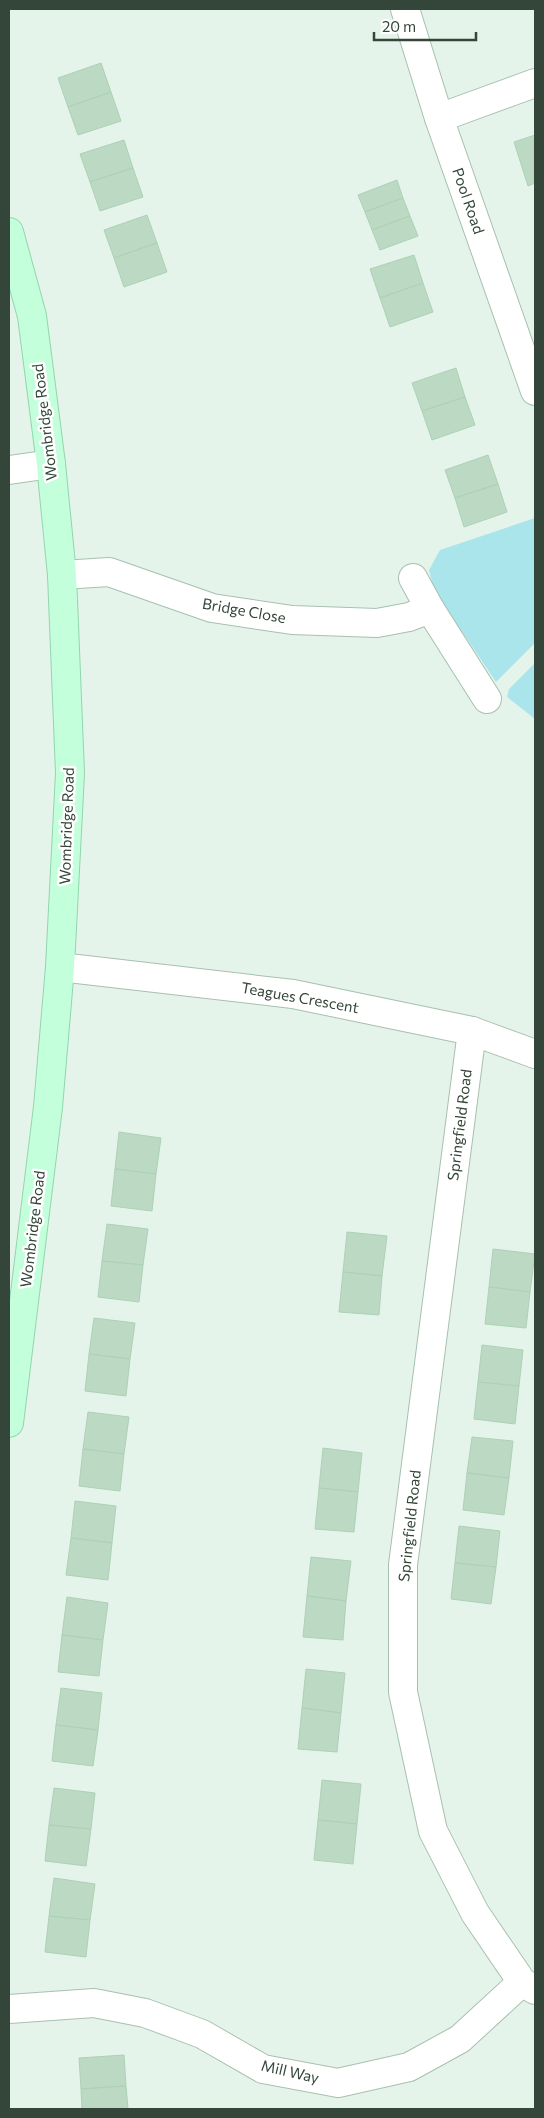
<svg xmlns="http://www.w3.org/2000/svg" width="544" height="2118" font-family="Commissioner,sans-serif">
<rect width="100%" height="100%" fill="#e5f4ea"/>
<g fill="#aae5eb">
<polygon points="535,518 535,643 496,682 434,590 429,570 440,550"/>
<polygon points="535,663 535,719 507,697 509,689"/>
</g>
<g fill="#bcd9c4" stroke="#acd1b6">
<polygon points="101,63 111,92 68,107 58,78"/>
<polygon points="111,92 121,121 78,135 68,107"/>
<polygon points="535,135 535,183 528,186 514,142"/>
<polygon points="124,140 133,168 90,182 80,154"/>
<polygon points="133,168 143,197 100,211 90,182"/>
<polygon points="397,180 403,198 365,212 358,195"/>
<polygon points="403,198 410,216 372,230 365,212"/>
<polygon points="147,215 157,243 114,258 104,230"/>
<polygon points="410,216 418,236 380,250 372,230"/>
<polygon points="157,243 167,272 124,287 114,258"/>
<polygon points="414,255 423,283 380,298 370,269"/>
<polygon points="423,283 433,312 390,327 380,298"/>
<polygon points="456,368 465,397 422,411 412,383"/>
<polygon points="465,397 475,425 432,440 422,411"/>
<polygon points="488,455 498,484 455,498 445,470"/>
<polygon points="498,484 507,512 464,527 455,498"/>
<polygon points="119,1132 161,1138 156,1174 115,1169"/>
<polygon points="115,1169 156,1174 152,1211 111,1206"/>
<polygon points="107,1224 148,1229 143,1265 102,1261"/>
<polygon points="347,1232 387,1236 382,1276 343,1272"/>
<polygon points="493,1249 535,1254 530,1292 489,1287"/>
<polygon points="102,1261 143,1265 139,1302 98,1297"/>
<polygon points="343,1272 382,1276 379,1315 339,1312"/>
<polygon points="489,1287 530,1292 526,1328 485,1324"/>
<polygon points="94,1318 135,1323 130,1359 89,1354"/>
<polygon points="482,1345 523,1350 519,1386 478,1382"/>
<polygon points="89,1354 130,1359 126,1396 85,1391"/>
<polygon points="478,1382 519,1386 515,1424 474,1419"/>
<polygon points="88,1412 129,1417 124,1454 83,1449"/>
<polygon points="472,1437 513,1441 509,1478 467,1473"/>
<polygon points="323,1448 362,1453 358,1492 319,1488"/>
<polygon points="83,1449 124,1454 120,1491 79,1486"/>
<polygon points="467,1473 509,1478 504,1515 463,1510"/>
<polygon points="319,1488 358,1492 354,1532 315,1529"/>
<polygon points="75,1501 116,1506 112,1543 71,1538"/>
<polygon points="459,1526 500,1531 496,1567 455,1563"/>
<polygon points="71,1538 112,1543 108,1580 66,1575"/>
<polygon points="311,1557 351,1561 346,1601 307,1596"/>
<polygon points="455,1563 496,1567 491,1604 451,1599"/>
<polygon points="307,1596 346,1601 343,1640 303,1637"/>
<polygon points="67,1597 108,1603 103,1640 62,1635"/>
<polygon points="62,1635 103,1640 99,1676 58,1672"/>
<polygon points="306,1669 345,1673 341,1713 302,1708"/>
<polygon points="61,1688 102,1693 98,1730 56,1725"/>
<polygon points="302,1708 341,1713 337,1752 298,1749"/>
<polygon points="56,1725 98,1730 93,1766 52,1761"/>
<polygon points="322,1780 361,1784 357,1824 318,1820"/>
<polygon points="54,1788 95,1793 91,1829 49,1825"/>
<polygon points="318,1820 357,1824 353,1864 314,1860"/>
<polygon points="49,1825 91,1829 86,1866 45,1861"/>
<polygon points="54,1878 95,1884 90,1920 49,1916"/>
<polygon points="49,1916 90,1920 86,1957 45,1952"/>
<polygon points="124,2055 126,2086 81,2089 79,2058"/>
<polygon points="126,2086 128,2109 82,2109 81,2089"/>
</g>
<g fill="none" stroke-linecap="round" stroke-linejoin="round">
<defs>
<g id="street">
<polyline points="405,9 439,118 535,391"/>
<polyline points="439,118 535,83"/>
<polyline points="9,470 51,464"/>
<polyline points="62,575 109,572 212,608 292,620 377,623 409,617 430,609"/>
<polyline points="413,578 430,609 487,699"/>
<polyline points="60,967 293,994 472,1031 535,1054"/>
<polyline points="472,1031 403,1565 403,1692 433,1831 475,1913 522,1982 535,1990"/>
<polyline points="9,2009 94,2003 145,2013 202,2034 263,2069 338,2083 409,2067 460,2039 522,1982"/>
</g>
<polyline id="secondary" points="9,232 32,316 51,464 62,575 70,773 60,967 48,1107 9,1423"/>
</defs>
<use href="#street" stroke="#a7c0af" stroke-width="30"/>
<use href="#secondary" stroke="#91d6ac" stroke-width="30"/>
<use href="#street" stroke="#fff" stroke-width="28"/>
<use href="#secondary" stroke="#c3ffdb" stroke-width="28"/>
</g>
<g text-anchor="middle" stroke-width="5" stroke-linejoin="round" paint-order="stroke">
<g font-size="15" fill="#344639" stroke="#fff">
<text transform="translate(468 201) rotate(71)" y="5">Pool Road</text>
<text transform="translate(45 422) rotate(-97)" y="5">Wombridge Road</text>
<text transform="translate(244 611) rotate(10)" y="5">Bridge Close</text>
<text transform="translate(67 826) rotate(-88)" y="5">Wombridge Road</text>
<text transform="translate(300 998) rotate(10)" y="5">Teagues Crescent</text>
<text transform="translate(460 1125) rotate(-83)" y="5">Springfield Road</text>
<text transform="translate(33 1229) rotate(-83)" y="5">Wombridge Road</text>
<text transform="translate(410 1526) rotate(-84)" y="5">Springfield Road</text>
<text transform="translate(290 2072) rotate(13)" y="5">Mill Way</text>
</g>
</g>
<rect width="544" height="2118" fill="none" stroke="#344639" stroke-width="20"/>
<path d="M374 32v8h102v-8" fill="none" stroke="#344639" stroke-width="2.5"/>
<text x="382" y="32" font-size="15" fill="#344639" stroke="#ffffff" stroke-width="4" paint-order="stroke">20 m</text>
</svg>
